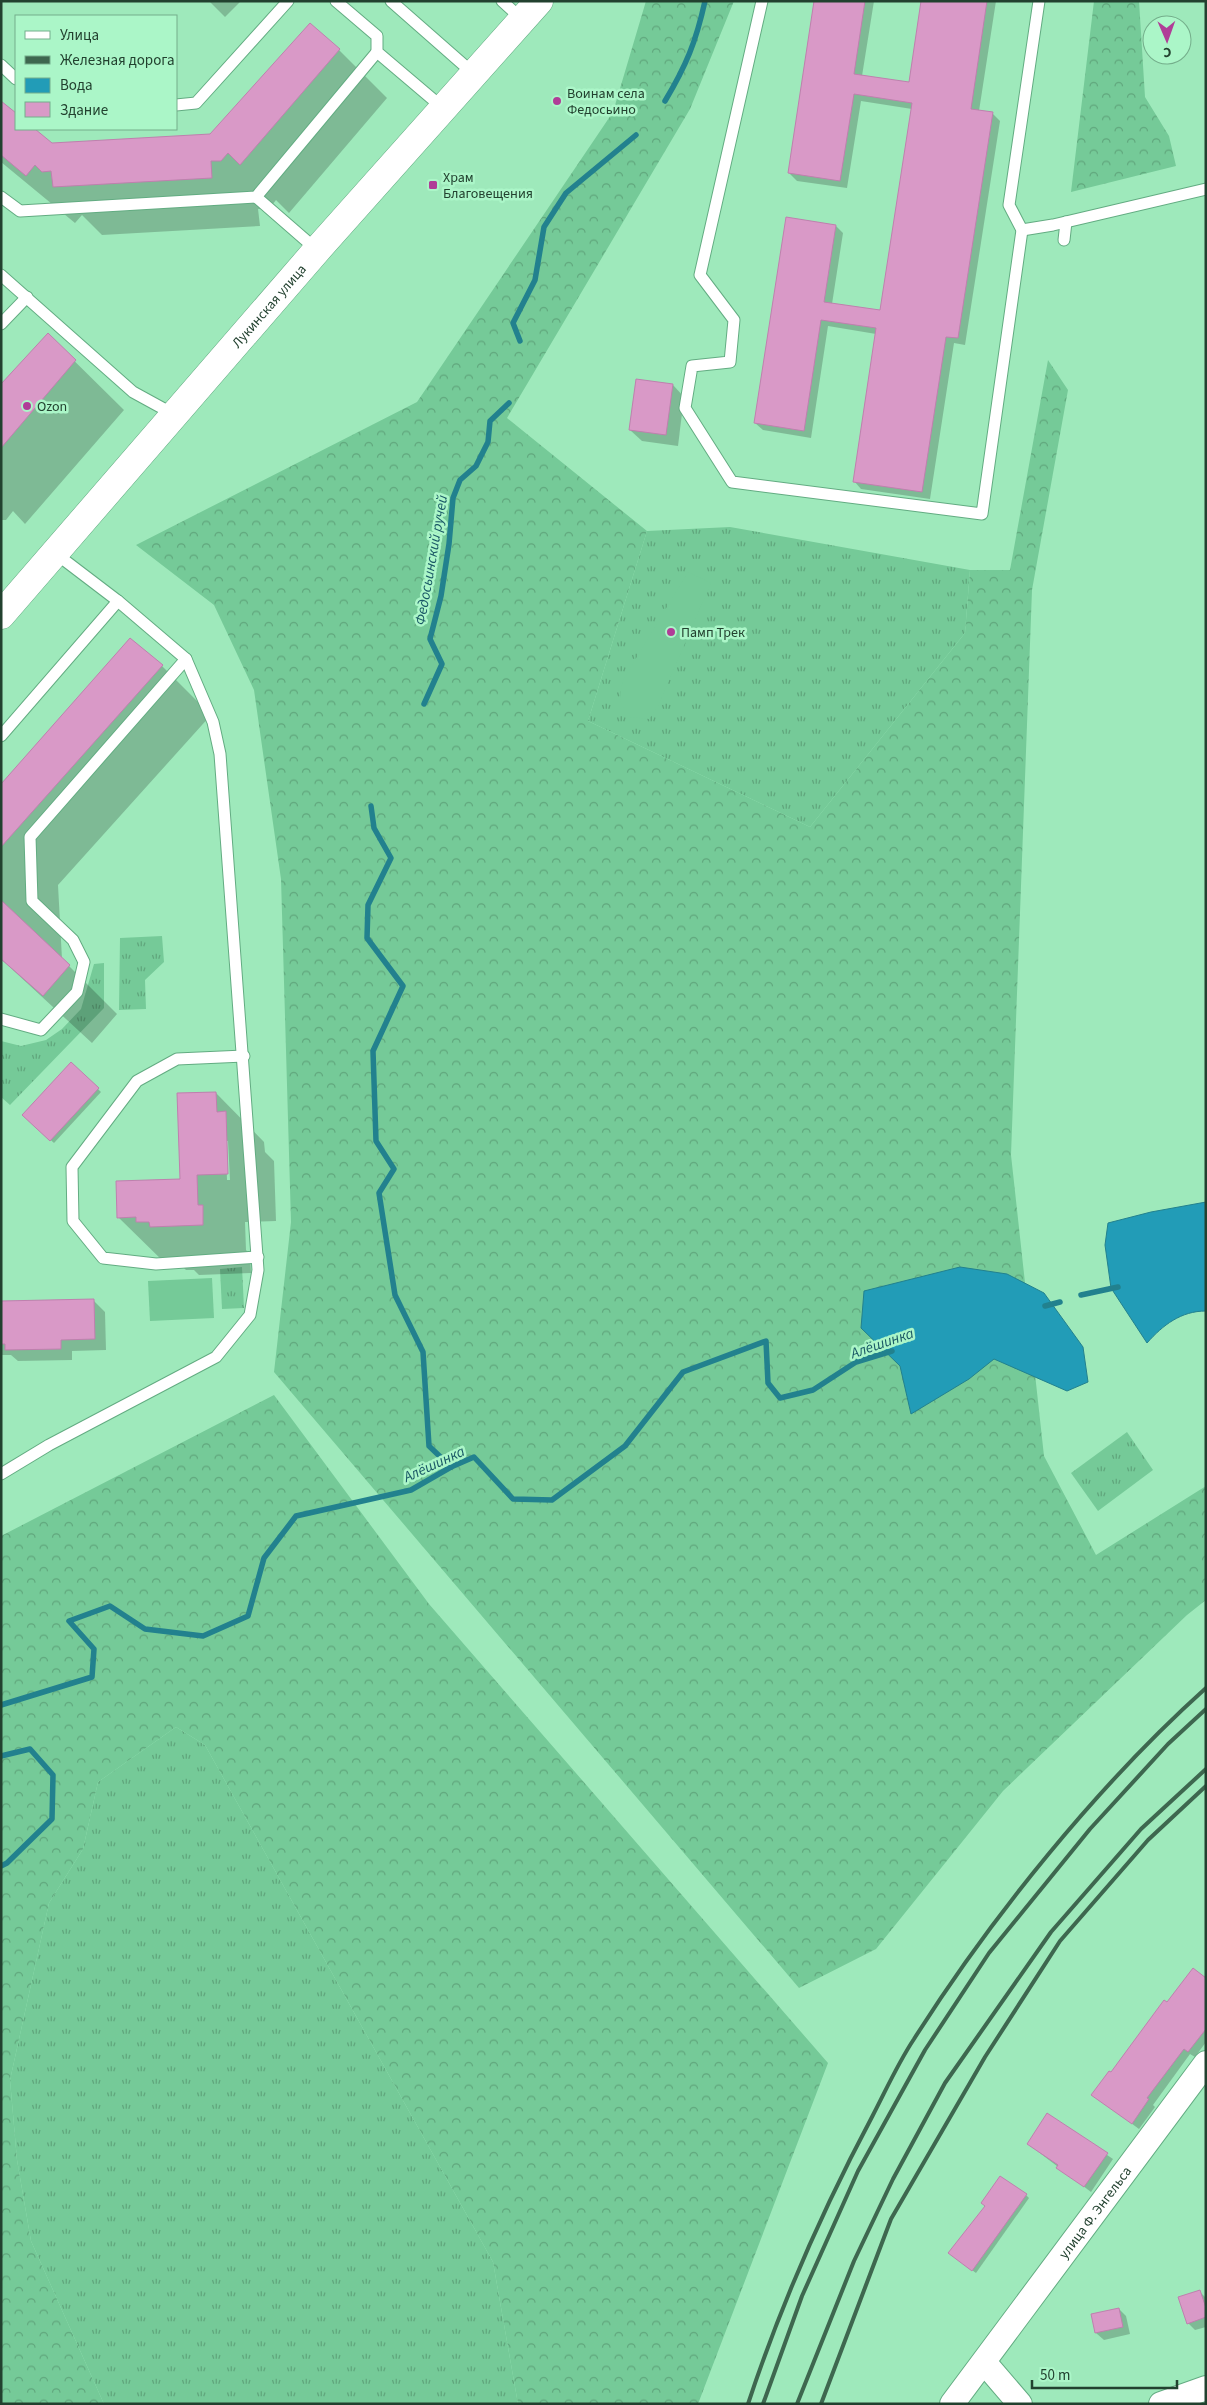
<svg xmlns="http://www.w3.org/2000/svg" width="1207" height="2405" font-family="'Source Sans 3',sans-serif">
<defs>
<pattern id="grass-tufts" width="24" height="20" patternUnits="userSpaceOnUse" patternTransform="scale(1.25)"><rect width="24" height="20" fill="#75ca98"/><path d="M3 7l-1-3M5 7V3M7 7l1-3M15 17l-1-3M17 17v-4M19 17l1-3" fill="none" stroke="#60a67c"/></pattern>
<pattern id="forest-crowns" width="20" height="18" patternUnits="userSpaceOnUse" patternTransform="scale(1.25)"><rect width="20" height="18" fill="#75ca98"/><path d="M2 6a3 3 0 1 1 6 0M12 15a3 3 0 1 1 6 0" fill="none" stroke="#60a67c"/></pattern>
</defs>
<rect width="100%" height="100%" fill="#9ee9bb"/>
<g fill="url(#grass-tufts)">
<polygon points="730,527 970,570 965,633 810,827 588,721 647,531"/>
<polygon points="162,936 164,962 145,980 146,1009 119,1010 120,938"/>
<polygon points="104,963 104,1008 10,1105 1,1097 1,1041 21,1046 46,1040 62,1029 81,1009 94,964"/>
<polygon points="242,1267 244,1308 222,1309 220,1269"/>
<polygon points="1127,1432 1153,1470 1098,1511 1071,1473"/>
<polygon points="176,1727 205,1745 493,2262 518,2404 104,2404 31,2241 17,2160 10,2080 49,1903 83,1849 98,1782"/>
</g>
<g fill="url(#forest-crowns)">
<polygon points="646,1 734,1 690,109 507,418 647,531 588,721 810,827 965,633 970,570 1010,570 1048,360 1068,390 1032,590 1011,1155 1044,1456 1096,1555 1206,1486 1206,1600 1187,1615 1003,1791 876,1949 799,1988 274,1372 291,1222 281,879 254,690 214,605 136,545 417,402 613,112"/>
<polygon points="1094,1 1139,1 1145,97 1169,136 1176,166 1071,192"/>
<polygon points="274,1395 429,1604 828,2063 698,2404 518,2404 493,2262 205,1745 176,1727 98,1782 83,1849 49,1903 10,2080 17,2160 31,2241 104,2404 1,2404 1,1536"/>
</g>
<g fill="#75ca98">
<path d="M 688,572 L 711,583 L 658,706 L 649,719 L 630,717 C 618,702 619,697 623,680 Z"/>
<polygon points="212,1278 214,1318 150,1321 148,1281"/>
</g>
<g fill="#229cb7" stroke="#22818e">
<path d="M 1206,1202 L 1206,1311 C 1181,1311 1163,1325 1147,1343 L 1111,1288 L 1105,1245 L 1108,1223 L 1151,1212 Z"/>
<polygon points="960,1267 1007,1274 1044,1293 1083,1347 1088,1382 1067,1391 994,1359 969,1379 911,1414 900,1366 861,1328 864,1291"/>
</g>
<g fill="#0003" fill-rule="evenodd">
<polygon points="209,1 241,1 225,17"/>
<polygon points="816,1 874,1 862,76 910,83 923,1 996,1 979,111 992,113 1000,121 965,345 954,343 930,499 861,489 854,481 876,334 828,326 811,438 763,430 755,423 836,226 843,233 832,304 881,312 912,109 861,101 847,188 797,181 789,173"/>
<polygon points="339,50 387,98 289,213 276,200 269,209 258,209 260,226 102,235 82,215 75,223 1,162 1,102 16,115 16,129 33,129 52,145 210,135"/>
<polygon points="48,335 124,410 25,524 13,511 6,520 1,520 1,386"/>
<polygon points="673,385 684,397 678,446 642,441 630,430"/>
<polygon points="130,639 162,666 211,715 58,885 62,959 117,1014 92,1043 1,959 1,785"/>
<polygon points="71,1063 101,1092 54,1143 23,1115"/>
<path d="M 216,1093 L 264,1142 L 265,1152 L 274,1161 L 276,1221 L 245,1222 L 246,1250 L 250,1255 L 251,1273 L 199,1275 L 194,1270 L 186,1270 L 181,1265 L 167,1265 L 118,1217 L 181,1180 ZM 226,1141 L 228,1141 L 230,1180 L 227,1180 Z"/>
<polygon points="93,1300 105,1312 106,1350 72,1351 72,1360 18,1361 11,1355 1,1355 1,1302"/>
<polygon points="1206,1979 1206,2042 1195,2057 1190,2054 1153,2105 1155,2107 1139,2129 1093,2095 1167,2004"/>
<polygon points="1048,2115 1113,2159 1091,2192 1028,2144"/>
<polygon points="1026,2195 1029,2198 976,2273 953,2256"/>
<polygon points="1200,2292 1206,2298 1206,2327 1195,2330 1188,2323"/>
<polygon points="1119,2309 1126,2316 1130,2334 1104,2340 1096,2333"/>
</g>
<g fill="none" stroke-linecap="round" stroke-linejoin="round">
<g stroke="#22818e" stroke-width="5.5">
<path d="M 665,101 C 686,66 696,42 705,1"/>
<polyline points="520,341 513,323 535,280 544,227 566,193 636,135"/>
<polyline points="424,704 442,664 430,639 441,596 449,544 453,498 460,480 476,466 488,442 490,421 509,403"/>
<polyline points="371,806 374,828 391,858 368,905 367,938 403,986 373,1051 376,1141 394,1169 379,1193 395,1295 423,1352 429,1446 451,1467"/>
<polyline points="1081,1295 1118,1287"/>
<polyline points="1045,1306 1060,1302"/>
<polyline points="1,1705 92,1677 94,1649 69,1621 110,1606 145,1629 203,1636 248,1616 264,1558 296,1516 411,1490 451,1467 474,1457 513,1499 552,1500 625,1446 683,1372 766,1341 768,1383 780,1398 813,1390 856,1362 892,1351"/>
<polyline points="1,1756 30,1749 53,1775 52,1819 7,1863 1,1866"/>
</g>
</g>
<g fill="#d999c7" stroke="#bf80ae">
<polygon points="814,1 865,1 854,74 909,82 921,1 987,1 971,109 993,112 958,338 946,337 922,492 853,482 876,328 821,320 804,431 754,423 786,217 836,225 824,302 880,310 912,103 854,94 840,181 788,173"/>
<polygon points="310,23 340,49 240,165 228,153 221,161 211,161 212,178 53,187 51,171 42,172 35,165 26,176 1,155 1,101 16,113 16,129 35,129 52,143 210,134"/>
<polygon points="48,333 76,360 1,448 1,384"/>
<polygon points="636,379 673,384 666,435 629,430"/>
<polygon points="130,638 163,665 1,847 1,784"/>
<polygon points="1,900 70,965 43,996 1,959"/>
<polygon points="71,1062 99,1088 50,1141 22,1115"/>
<polygon points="216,1092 217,1112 226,1111 228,1174 197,1175 198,1205 203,1205 203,1225 150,1227 149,1222 136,1222 136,1217 117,1218 116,1181 180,1179 177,1093"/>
<polygon points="94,1299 95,1339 61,1340 61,1349 5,1350 5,1344 1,1344 1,1301"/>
<polygon points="1193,1968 1206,1978 1206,2029 1188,2052 1184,2049 1147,2098 1149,2099 1132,2124 1091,2095 1109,2071 1111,2072 1164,2000 1167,2002"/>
<polygon points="1047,2113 1108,2153 1084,2187 1056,2168 1058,2165 1027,2144"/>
<polygon points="1000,2176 1027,2194 972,2271 948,2253 985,2206 981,2203"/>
<polygon points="1200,2290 1206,2308 1206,2317 1187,2324 1178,2297"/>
<polygon points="1119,2308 1123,2327 1095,2333 1091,2314"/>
</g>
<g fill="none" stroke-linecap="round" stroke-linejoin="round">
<defs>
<g id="lane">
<polyline points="336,1 377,36 377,52 443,108"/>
<polyline points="391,1 474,74"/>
<polyline points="502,1 523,20"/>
<polyline points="762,1 700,275 734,320 730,362 692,366 685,408 732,482 982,514 1022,230 1009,205 1039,1"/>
<polyline points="1,65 16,79"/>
<polyline points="176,105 196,103 288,1"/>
<polyline points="1,197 20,211 256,197 377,52"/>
<polyline points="256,197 317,250"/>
<polyline points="1022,230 1053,225 1206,189"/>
<polyline points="1064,240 1066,222"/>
<polyline points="1,275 133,392 175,415"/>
<polyline points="1,324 27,297"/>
<polyline points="1,736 118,601"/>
<polyline points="1,1019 41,1030 77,992 84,962 73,940 32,901 30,837 186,659"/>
<polyline points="244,1056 177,1059 137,1081 72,1167 73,1221 103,1258 156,1264 258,1257"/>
<polyline points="1,1474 49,1445 216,1357 250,1315 258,1270 220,754 213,722 186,659 118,601 55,553"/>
</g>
<g id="street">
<polyline points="984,2362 1020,2404"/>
<path id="s1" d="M 952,2404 L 1206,2063"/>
<polyline points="1161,2404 1206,2388"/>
</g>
<g id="secondary">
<path id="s2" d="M 1,615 L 317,250 L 539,1"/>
</g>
</defs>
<use href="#lane" stroke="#63ac82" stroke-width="13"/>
<use href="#street" stroke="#63ac82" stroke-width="26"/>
<use href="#secondary" stroke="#63ac82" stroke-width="29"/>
<use href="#lane" stroke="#fff" stroke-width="11"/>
<use href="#street" stroke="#fff" stroke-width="24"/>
<use href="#secondary" stroke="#fff" stroke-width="28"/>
<g stroke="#3e674f" stroke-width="4">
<path d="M 748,2404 C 781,2304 824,2207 873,2115 C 886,2090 898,2063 914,2039 C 992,1916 1098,1785 1206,1688"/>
<polyline points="763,2404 802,2296 858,2171 925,2050 989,1953 1090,1829 1168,1744 1206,1709"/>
<polyline points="797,2404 854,2261 893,2179 945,2083 1051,1932 1141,1829 1206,1769"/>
<polyline points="821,2404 891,2219 985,2057 1060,1941 1148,1840 1206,1786"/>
</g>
</g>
<g fill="#b03d97" stroke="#abf6c8" stroke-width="2">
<circle cx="557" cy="101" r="5"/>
<rect x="428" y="180" width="10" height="10" rx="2.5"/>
<circle cx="27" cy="406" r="5"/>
<circle cx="671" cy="632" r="5"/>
</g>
<g text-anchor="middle" stroke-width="5" stroke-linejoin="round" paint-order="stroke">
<g font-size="14" fill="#22412f" stroke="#abf6c8" text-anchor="start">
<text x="567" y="98">Воинам села<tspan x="567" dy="16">Федосьино</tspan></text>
<text x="443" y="182">Храм<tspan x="443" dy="16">Благовещения</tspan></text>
<text x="37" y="411">Ozon</text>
<text x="681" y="637">Памп Трек</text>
</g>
<g font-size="14" fill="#22412f" stroke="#abf6c8">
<text dy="5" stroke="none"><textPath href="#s2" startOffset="409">Лукинская улица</textPath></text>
<text dy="5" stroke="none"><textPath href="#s1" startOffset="239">улица Ф. Энгельса</textPath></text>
</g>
<g font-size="15" font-style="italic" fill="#195765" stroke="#abf6c8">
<text transform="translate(431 560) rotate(-80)" y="5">Федосьинский ручей</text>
<text transform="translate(882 1343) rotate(-19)" y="5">Алёшинка</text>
<text transform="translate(434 1464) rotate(-25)" y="5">Алёшинка</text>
</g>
</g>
<rect width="1207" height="2405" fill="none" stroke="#22412f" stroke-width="5"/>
<rect x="15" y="15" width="162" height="115" fill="#abf6c8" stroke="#74ae8b"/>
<rect x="25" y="31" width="25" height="8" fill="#ffffff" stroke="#74ae8b"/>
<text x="60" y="40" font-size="15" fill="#22412f">Улица</text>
<rect x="25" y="56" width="25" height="8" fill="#3e674f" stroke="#74ae8b"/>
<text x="60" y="65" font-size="15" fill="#22412f">Железная дорога</text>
<rect x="25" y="78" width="25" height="15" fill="#229cb7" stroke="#74ae8b"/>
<text x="60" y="90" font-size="15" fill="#22412f">Вода</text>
<rect x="25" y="102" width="25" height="15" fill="#d999c7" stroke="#74ae8b"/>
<text x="60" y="115" font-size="15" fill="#22412f">Здание</text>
<g transform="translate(1167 40) rotate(178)"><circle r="24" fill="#abf6c8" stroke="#74ae8b"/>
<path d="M0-4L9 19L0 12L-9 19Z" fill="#b03d97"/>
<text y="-8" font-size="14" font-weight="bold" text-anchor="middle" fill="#22412f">С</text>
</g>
<path d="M1032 2380v8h145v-8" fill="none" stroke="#22412f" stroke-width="2.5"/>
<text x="1040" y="2380" font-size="15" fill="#22412f" stroke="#abf6c8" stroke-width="4" paint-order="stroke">50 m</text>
</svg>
